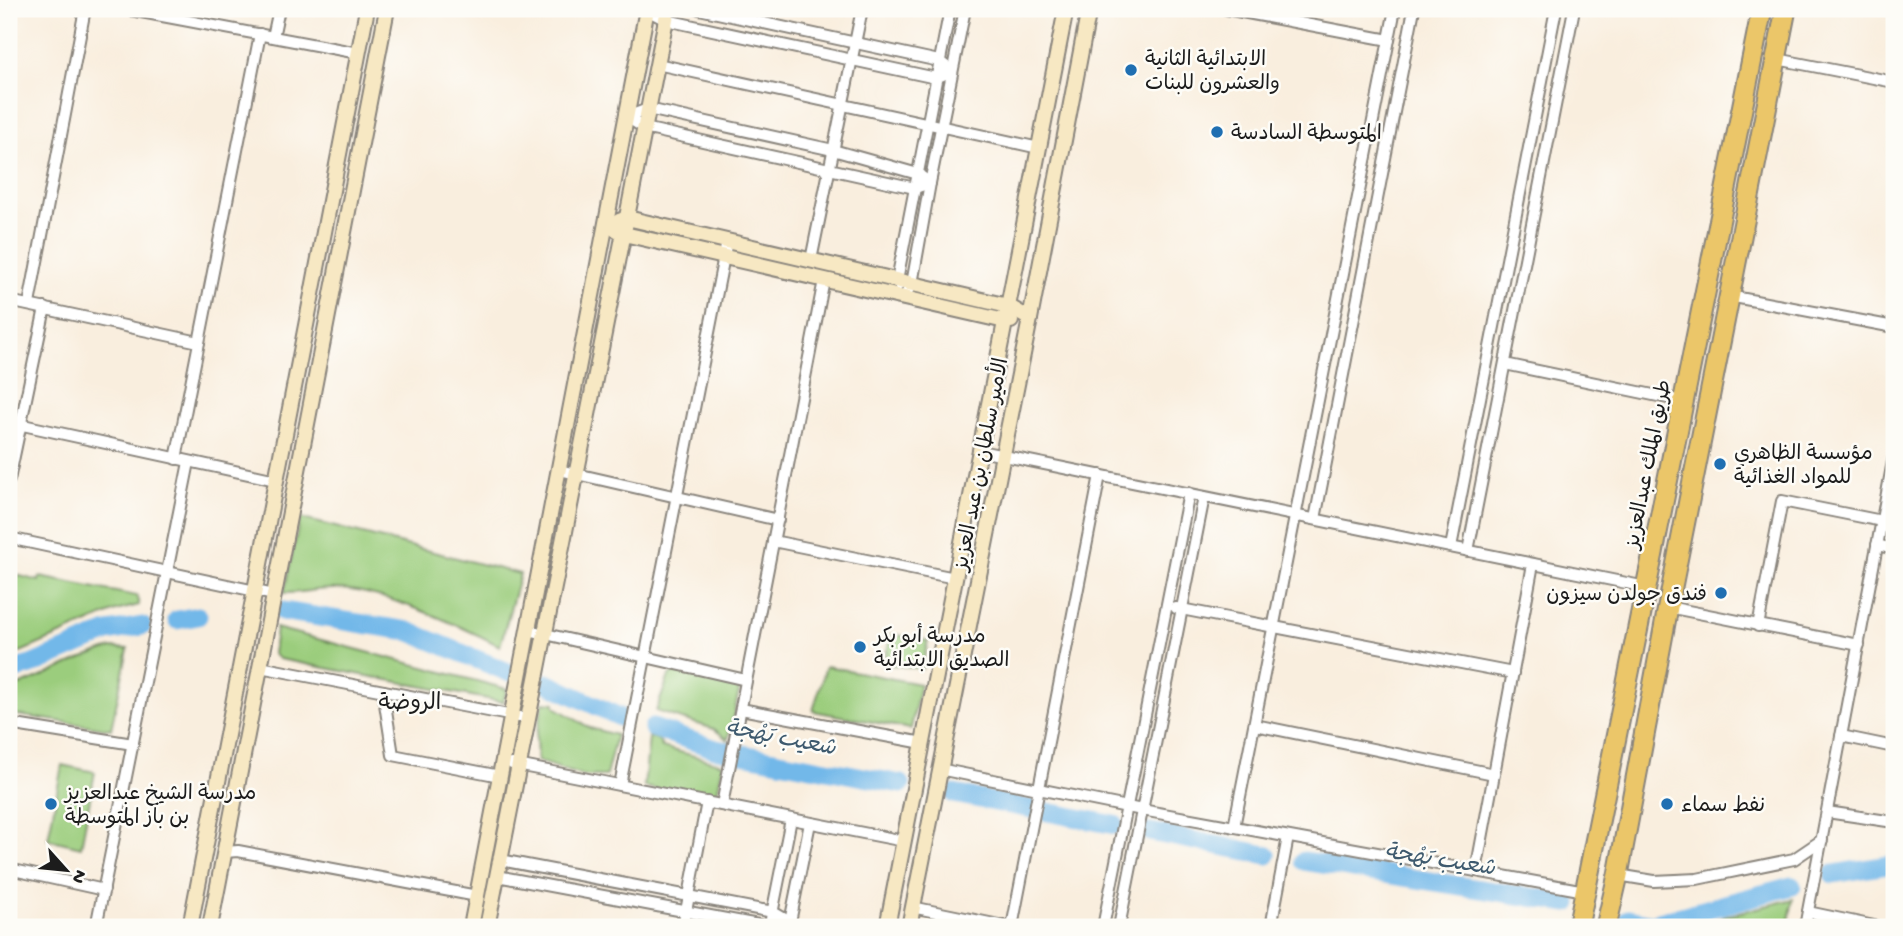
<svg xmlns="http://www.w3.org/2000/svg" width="1903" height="936" font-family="'Gochi Hand','Playpen Sans Arabic',sans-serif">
<rect width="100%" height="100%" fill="#fdfcf7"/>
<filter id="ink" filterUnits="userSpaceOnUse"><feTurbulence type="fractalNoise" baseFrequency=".0143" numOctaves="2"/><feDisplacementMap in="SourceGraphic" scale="14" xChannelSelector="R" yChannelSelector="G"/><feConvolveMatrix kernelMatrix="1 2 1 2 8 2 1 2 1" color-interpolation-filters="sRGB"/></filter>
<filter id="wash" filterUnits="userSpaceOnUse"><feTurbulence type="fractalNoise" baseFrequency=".00686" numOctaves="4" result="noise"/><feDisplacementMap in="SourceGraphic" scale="28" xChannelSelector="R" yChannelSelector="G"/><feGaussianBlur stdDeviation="1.57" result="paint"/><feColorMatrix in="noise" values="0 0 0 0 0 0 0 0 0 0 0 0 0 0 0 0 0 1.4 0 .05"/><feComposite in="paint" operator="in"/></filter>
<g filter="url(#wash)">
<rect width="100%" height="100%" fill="#f9eede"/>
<g fill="#9bcd7d" stroke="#5c744c" stroke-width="2">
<path d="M 300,518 L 520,574 L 500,646 C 461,626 376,587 332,589 C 316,589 301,593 284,593 Z"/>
<polygon points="9,573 39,581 40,577 137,596 139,605 116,611 9,657"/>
<polygon points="276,628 507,689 503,702 279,659 273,654"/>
<polygon points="892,634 928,641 922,669 883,664"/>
<path d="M 112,648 L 128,649 L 111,729 L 9,714 L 9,689 C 45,678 76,658 112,648 Z"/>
<polygon points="826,666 920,684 911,729 813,711"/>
<polygon points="677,671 736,683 740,687 728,740 714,729 656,711 669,676"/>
<polygon points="543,702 555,703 555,707 590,728 616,735 606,776 583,776 537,761 536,737"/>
<polygon points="649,737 658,739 662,747 723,764 717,794 711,799 644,787"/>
<polygon points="62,765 95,772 81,847 48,839"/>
<polygon points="1793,899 1788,927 1702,927 1724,916"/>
</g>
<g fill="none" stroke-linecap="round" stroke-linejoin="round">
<g stroke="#72b8e9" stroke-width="19">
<polyline points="282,611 408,631 508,672"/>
<polyline points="177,620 198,616"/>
<polyline points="9,671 31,665 108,632 142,626"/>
<polyline points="547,683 622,718"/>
<polyline points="653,728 716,749 901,784"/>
<polyline points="954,794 1115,825"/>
<polyline points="1150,832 1267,855"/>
<polyline points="1304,861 1568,903"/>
<polyline points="1833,874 1894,864"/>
<polyline points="1628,919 1652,924 1792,886"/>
</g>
</g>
</g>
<g filter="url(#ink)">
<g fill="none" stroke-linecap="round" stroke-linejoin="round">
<defs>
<g id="street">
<polyline points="125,9 358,53"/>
<polyline points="1226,9 1389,40"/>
<polyline points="647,10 666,20 936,78 952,71 939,61 699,9"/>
<polyline points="273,37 279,9"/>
<polyline points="1777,59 1894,82"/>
<polyline points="657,64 1039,148"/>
<polyline points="627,117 648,109 833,150 918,174 930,183"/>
<polyline points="627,117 644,128 915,188 930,183"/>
<polyline points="811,260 862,9"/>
<polyline points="899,285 897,280 950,9"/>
<polyline points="1729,296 1894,327"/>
<polyline points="904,297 912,284 930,183 965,9"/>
<polyline points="9,301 199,342"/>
<polyline points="29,304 85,9"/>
<polyline points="1505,364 1682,401"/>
<polyline points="9,422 276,480"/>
<polyline points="980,451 1646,587"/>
<polyline points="176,459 260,34"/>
<polyline points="559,470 778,520"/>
<polyline points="9,480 45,308"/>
<polyline points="1315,519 1414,9"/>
<polyline points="9,538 274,595"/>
<polyline points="773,541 955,578"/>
<polyline points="1877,545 1894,549"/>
<polyline points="1451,547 1556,9"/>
<polyline points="1468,551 1574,9"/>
<polyline points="1668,607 1859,645"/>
<polyline points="1176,608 1513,673"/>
<polyline points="1758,626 1782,501 1882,521"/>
<polyline points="528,630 746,680"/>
<polyline points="260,667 519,717"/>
<polyline points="383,691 393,755 500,776"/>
<polyline points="741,709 923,743"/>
<polyline points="9,724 133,744"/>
<polyline points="1255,725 1494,774"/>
<polyline points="1841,736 1894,747"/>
<polyline points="512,764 904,841"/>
<polyline points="939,769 1142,810 1585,891"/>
<polyline points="620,785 727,241"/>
<polyline points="722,805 824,280"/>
<polyline points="1827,812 1894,822"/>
<polyline points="1234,827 1395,9"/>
<polyline points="225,852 238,851 477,896"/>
<polyline points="500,860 773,912 790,922"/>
<polyline points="9,869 104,890"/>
<polyline points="1476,871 1533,564"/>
<polyline points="1618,875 1654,881 1697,879 1794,859 1822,840"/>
<polyline points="497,876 769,927"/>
<polyline points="912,907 1009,927"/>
<polyline points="1808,912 1879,927"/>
<polyline points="771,919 791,819"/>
<polyline points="488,924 505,927"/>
<polyline points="96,927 189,462"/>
<polyline points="683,927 707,802"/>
<polyline points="789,927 810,823"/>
<polyline points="1012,927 1100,475"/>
<polyline points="1103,927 1189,493"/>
<polyline points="1119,927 1204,497"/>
<polyline points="1271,927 1288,837"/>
<polyline points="1805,927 1894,456"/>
</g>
<g id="secondary">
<polyline points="619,221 627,218 1008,306 1030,319"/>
<polyline points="616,229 624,234 1005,321 1011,321"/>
<polyline points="190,927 367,9"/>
<polyline points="210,927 387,9"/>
<polyline points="471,927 647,9"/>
<polyline points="487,927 668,9"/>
<polyline points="887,927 1066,9"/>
<polyline points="909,927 1030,319 1089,9"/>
</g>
<g id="highway">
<polyline points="1578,927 1762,9"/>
<polyline points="1606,927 1618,875 1668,607 1786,9"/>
</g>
</defs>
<use href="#street" stroke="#8a857d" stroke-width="14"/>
<use href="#secondary" stroke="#8a857d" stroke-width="18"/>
<use href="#highway" stroke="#8a857d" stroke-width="23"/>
<use href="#street" stroke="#fff" stroke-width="10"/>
<use href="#secondary" stroke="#f7e8c3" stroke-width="14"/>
<use href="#highway" stroke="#ebc669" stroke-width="19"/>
</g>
</g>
<g fill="#1f6fb2" stroke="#fdfcf7" stroke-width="2.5">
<circle cx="1131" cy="70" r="7"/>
<circle cx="1217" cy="132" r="7"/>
<circle cx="1720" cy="464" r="7"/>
<circle cx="1721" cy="593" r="7"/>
<circle cx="860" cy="647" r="7"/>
<circle cx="51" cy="804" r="7"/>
<circle cx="1667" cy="804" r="7"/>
</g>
<g text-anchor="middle" stroke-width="5" stroke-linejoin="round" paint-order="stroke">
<g font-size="21" fill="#1c1c1c" stroke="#fdfcf7" text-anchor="start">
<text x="1145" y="65">الابتدائية الثانية<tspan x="1145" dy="24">والعشرون للبنات</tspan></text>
<text x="1231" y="139">المتوسطة السادسة</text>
<text x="1734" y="459">مؤسسة الظاهري<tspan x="1734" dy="24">للمواد الغذائية</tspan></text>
<text x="1707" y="600" text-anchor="end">فندق جولدن سيزون</text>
<text x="874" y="642">مدرسة أبو بكر<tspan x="874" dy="24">الصديق الابتدائية</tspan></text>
<text x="65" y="799">مدرسة الشيخ عبدالعزيز<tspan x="65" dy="24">بن باز المتوسطة</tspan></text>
<text x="1681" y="811">نفط سماء</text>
</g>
<g font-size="21" fill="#1c1c1c" stroke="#fdfcf7">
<text transform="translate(980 464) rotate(-79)" y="7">الأمير سلطان بن عبد العزيز</text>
<text transform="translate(1647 464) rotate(-79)" y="7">طريق الملك عبدالعزيز</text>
</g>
<g font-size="23" fill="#1c1c1c" stroke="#fdfcf7">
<text x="410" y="709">الروضة</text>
</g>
<g font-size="23" font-style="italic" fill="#3e5a6e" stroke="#fdfcf7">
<text transform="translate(781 736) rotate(11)" y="8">شعيب بَهْجة</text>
<text transform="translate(1440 858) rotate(9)" y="8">شعيب بَهْجة</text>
</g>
</g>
<rect width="1903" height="936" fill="none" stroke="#fdfcf7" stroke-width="35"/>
<g transform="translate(66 870) rotate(117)" stroke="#fdfcf7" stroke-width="5" paint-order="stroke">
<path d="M0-5L12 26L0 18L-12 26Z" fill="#1c1c1c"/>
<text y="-10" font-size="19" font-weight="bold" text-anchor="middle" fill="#1c1c1c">N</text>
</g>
</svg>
